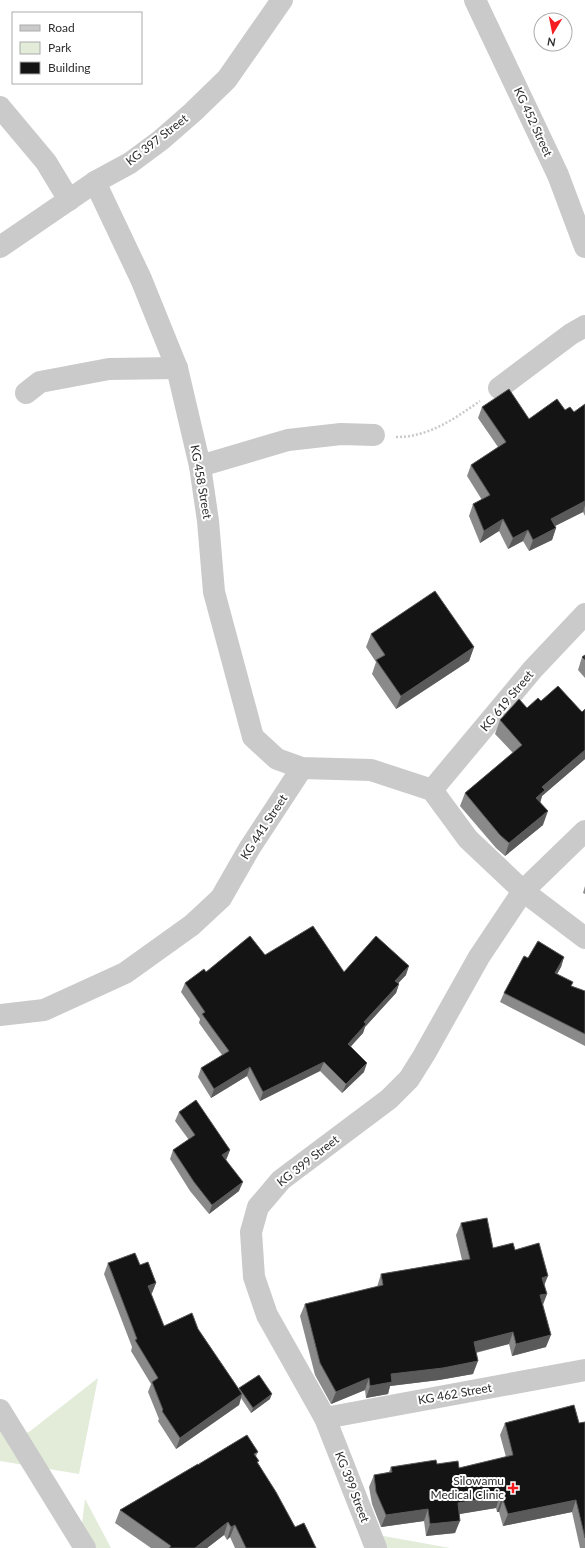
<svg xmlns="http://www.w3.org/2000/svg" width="585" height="1548" font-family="Lato,sans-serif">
<rect width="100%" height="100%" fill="#fff"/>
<g fill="#e2ecd9">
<polygon points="98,1378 79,1474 0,1461 0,1404 23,1434 29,1432"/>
<polygon points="85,1499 111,1548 79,1548"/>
<polygon points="378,1535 450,1548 384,1548"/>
</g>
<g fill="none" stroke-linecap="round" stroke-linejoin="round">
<path stroke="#cacaca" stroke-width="2.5" stroke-dasharray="2 2" stroke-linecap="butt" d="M 396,437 C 429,437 454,419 480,401"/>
<g stroke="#cacaca" stroke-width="22">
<polyline points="475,0 558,175 585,247"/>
<polyline points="0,107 46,162 69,200"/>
<polyline points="95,182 141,279 177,368 200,466 208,521 214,592 253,737 277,759 302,768 371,770 432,790 468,839 523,891 585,938"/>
<polyline points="0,247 95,182 130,163 161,140 193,112 227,79 282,0"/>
<polyline points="499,388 571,334 585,326"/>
<polyline points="26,393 40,382 109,369 177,368"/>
<polyline points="200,466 288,440 341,434 374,435"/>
<polyline points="432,790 533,669 585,614"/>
<polyline points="0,1015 44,1010 125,973 192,925 221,898 249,849 302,768"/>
<polyline points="0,1410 85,1548"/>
<polyline points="325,1418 585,1370"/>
<polyline points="376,1548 325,1418 267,1315 254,1277 251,1232 258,1207 281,1180 389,1099 409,1079 424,1055 479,957 523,891 585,831"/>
</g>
</g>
<g fill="#8a8a8a">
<polygon points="585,404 585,516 583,512 555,526 556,528 552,540 529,551 523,541 508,549 499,531 480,543 469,516 473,504 482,500 467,476 471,465 498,447 478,418 482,407 529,419 565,410 574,412"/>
<polygon points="371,634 474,647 469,661 396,709 372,674 376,662 366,647"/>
<polygon points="585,655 585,678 578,670 582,657"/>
<polygon points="541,701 582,712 585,709 585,759 542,796 540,802 543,825 505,856 496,848 460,806 465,793 513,753 495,734 500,720"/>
<polygon points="585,886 585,894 583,893"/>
<polygon points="265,955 344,972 406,975 398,983 399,984 396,993 365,1027 363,1033 351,1046 364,1072 342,1093 320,1071 260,1101 247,1076 211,1098 198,1077 201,1068 222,1055 199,1023 200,1019 181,992 185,983 206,972"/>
<polygon points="564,957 561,967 557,974 572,986 585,991 585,1046 500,1002 504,993 528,958"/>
<polygon points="179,1112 230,1150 226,1160 239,1191 209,1214 190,1191 170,1159 173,1150 189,1140 175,1121"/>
<polygon points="461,1223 493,1248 515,1250 544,1285 547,1294 543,1305 546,1347 512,1356 509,1344 476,1353 473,1374 439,1380 390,1386 388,1394 366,1398 365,1390 331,1404 315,1375 300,1316 305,1304 377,1287 381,1274 462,1260 456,1235"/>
<polygon points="108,1263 140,1265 156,1283 152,1293 151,1294 164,1326 198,1329 239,1389 239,1388 270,1399 251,1413 241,1398 239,1405 176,1449 158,1421 159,1419 148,1392 151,1384 131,1351 132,1347 104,1274"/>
<polygon points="585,1422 585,1548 580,1548 572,1512 503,1526 499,1512 497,1512 496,1508 459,1514 455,1533 426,1536 424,1521 381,1527 372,1504 369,1487 374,1475 389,1472 391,1467 437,1464 459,1468 506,1457 500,1435 505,1423 579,1423"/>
<polygon points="258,1452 256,1456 258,1463 295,1527 316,1548 235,1548 230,1537 227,1540 224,1535 207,1548 151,1548 115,1523 120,1510 198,1464 199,1464"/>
</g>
<g fill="#5a5a5a">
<polygon points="585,501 585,505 583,512 547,530 551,519"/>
<polygon points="503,519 499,531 480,543 484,531"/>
<polygon points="556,528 552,540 529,551 533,540"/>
<polygon points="528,530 523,541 508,549 513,538"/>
<polygon points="474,647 469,661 396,709 401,696"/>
<polygon points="585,747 585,759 542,796 540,804 536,798 542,787"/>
<polygon points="548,811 543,825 505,856 509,843"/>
<polygon points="564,957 561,967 552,983 555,973"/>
<polygon points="409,966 406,975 392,990 395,981"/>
<polygon points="399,984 396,993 365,1027 363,1033 345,1053 348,1044 364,1022"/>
<polygon points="324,1062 320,1071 260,1101 263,1092"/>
<polygon points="367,1063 364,1072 342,1093 346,1084"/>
<polygon points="250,1067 247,1076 211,1098 214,1089"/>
<polygon points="230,1150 226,1160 219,1164 222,1155"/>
<polygon points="243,1182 239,1191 209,1214 212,1205"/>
<polygon points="548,1276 543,1288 542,1278"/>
<polygon points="156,1283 152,1293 144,1296 148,1286"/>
<polygon points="547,1294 542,1306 540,1295"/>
<polygon points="513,1332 509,1344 469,1354 474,1342"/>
<polygon points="551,1335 546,1347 512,1356 516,1344"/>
<polygon points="478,1361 473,1374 439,1380 390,1386 388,1394 366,1398 370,1386 391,1374"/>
<polygon points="369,1378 365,1390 331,1404 336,1392"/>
<polygon points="242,1394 239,1405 176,1449 180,1438"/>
<polygon points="272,1394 270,1399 251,1413 253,1408"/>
<polygon points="500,1496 496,1508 454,1515 458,1503"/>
<polygon points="501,1500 503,1500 499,1512 497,1512"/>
<polygon points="576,1500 572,1512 503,1526 508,1514"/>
<polygon points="428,1509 424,1521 381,1527 386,1515"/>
<polygon points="460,1521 455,1533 426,1536 430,1524"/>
<polygon points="228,1522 224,1535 207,1548 195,1548"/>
<polygon points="235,1525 230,1537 227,1540 231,1527"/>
</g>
<g fill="#141414" stroke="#5a5a5a">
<polygon points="509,389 529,419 557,399 565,410 570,407 574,412 585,404 585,501 551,519 556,528 533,540 528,530 513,538 503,519 484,531 473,504 490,495 471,465 506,442 482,407"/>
<polygon points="435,591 474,647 401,696 376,660 385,655 371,634"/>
<polygon points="585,655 585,660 582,657"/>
<polygon points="558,686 582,712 585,709 585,750 542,787 545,790 536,798 548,811 509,843 500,835 465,793 522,745 500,720 519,699 527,708 538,698 541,701"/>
<polygon points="313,926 344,972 376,936 409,966 395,981 399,984 364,1022 366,1024 348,1044 367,1063 346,1084 324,1062 263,1092 250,1067 214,1089 201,1068 229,1051 202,1014 205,1012 185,983 204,969 206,972 250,936 265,955"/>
<polygon points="538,941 564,957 555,973 573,982 571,986 585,991 585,1034 504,993 524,956 528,958"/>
<polygon points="196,1100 230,1150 222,1155 243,1182 212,1205 194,1182 173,1150 195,1135 179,1112"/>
<polygon points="487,1218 493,1248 513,1243 515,1250 539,1243 548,1276 542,1278 547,1294 540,1295 551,1335 516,1344 513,1332 474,1342 478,1361 443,1368 391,1374 392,1382 370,1386 369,1378 336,1392 320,1363 305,1304 383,1285 381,1274 470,1259 461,1223"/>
<polygon points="135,1253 140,1265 148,1262 156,1283 148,1286 164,1326 192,1313 198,1329 242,1394 180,1438 162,1411 163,1410 152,1382 158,1378 135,1340 137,1339 108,1263"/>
<polygon points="259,1375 272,1394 253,1408 239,1388"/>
<polygon points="574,1405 579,1423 585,1422 585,1538 576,1500 508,1514 503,1500 501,1500 500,1496 458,1503 460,1521 430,1524 428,1509 386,1515 376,1492 374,1475 392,1472 391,1467 436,1460 437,1464 458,1461 459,1468 513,1455 505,1423"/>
<polygon points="247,1435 258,1452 254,1454 259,1461 257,1462 276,1492 295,1527 304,1523 316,1548 246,1548 235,1525 231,1527 228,1522 195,1548 169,1548 171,1546 120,1510 198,1464 199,1465 199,1464"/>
</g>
<path fill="#f61d20" stroke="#fff" stroke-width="1.5" d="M511 1482h4v4h4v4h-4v4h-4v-4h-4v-4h4z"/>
<g text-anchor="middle" stroke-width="4" stroke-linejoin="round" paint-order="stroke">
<g font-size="12" fill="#2d2d2d" stroke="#fff">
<text transform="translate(533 122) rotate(65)" y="4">KG 452 Street</text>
<text transform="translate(157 140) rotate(-38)" y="4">KG 397 Street</text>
<text transform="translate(201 482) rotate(80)" y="4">KG 458 Street</text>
<text transform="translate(507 701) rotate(-50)" y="4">KG 619 Street</text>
<text transform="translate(264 827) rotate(-57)" y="4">KG 441 Street</text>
<text transform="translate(308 1161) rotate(-38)" y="4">KG 399 Street</text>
<text transform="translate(455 1394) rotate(-10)" y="4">KG 462 Street</text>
<text transform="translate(352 1487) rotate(69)" y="4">KG 399 Street</text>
</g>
<g font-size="12" fill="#2d2d2d" stroke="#fff" text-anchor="end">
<text x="504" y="1485">Silowamu<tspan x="504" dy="14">Medical Clinic</tspan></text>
</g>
</g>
<rect x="12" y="12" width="130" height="72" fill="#ffffff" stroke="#ababab"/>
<rect x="20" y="25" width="20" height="6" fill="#cacaca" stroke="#ababab"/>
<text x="48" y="32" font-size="12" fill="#2d2d2d">Road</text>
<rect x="20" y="42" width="20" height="12" fill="#e2ecd9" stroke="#ababab"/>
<text x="48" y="52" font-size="12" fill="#2d2d2d">Park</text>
<rect x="20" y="62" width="20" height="12" fill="#141414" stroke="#ababab"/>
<text x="48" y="72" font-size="12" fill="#2d2d2d">Building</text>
<g transform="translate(553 32) rotate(190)"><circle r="19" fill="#ffffff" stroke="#ababab"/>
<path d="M0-3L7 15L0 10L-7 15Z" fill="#f61d20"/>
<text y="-6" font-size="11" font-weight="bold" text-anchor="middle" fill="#2d2d2d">N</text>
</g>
</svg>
